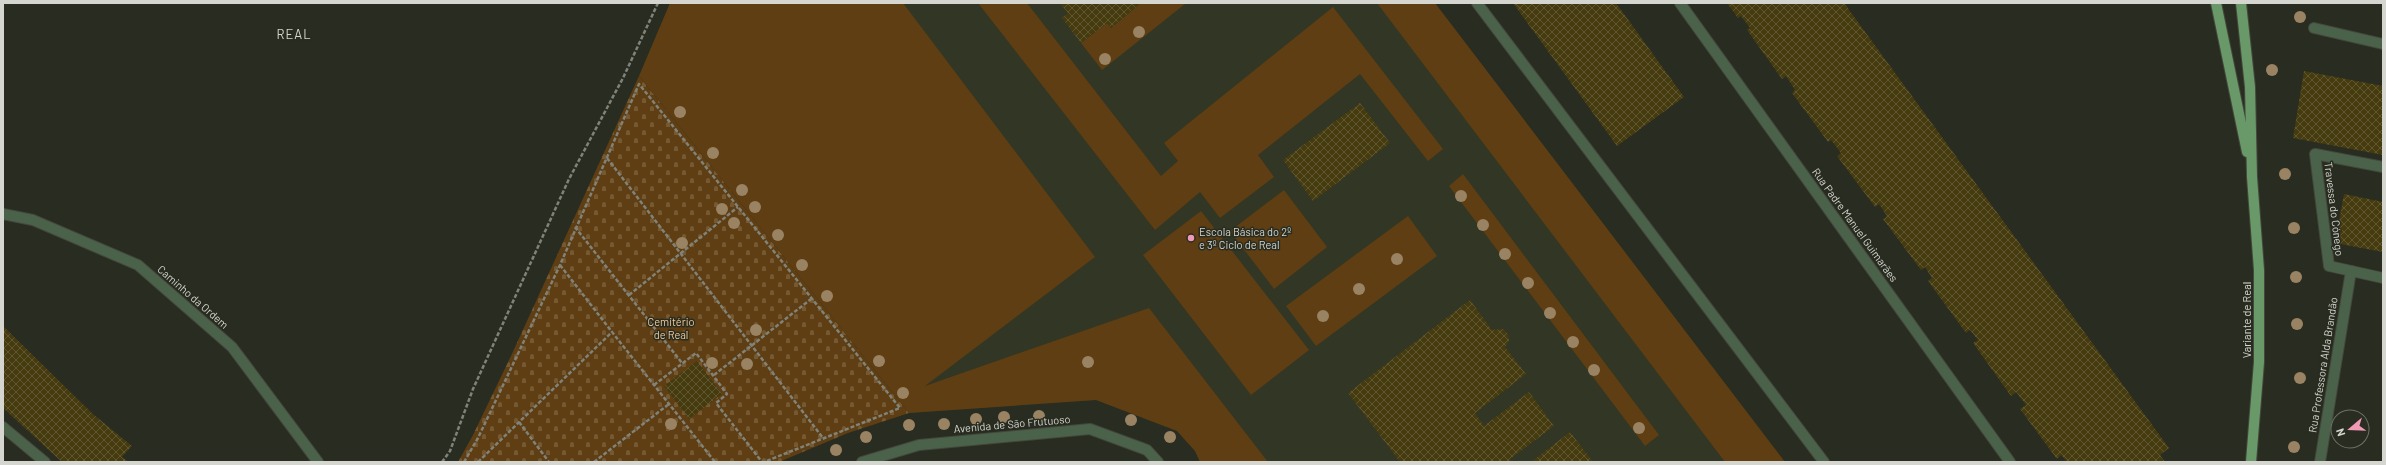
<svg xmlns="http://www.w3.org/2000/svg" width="2386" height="465" font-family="Barlow,sans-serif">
<defs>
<pattern id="cemetery-stones" width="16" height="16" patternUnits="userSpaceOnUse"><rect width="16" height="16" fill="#5e3e12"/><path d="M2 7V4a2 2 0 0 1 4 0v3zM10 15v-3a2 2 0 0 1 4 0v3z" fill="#745933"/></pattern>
<pattern id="building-cross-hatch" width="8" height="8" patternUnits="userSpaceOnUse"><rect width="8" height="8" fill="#453b0f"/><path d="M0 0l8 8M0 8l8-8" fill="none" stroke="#5f5731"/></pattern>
</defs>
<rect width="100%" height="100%" fill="#292c20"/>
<polygon fill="#323624" points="670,3 1435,3 1785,462 1200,462 1195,451 1177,431 1096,400 909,413 639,76"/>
<polygon fill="url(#cemetery-stones)" points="639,76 909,413 848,433 779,462 458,462 473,435 511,356"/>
<g fill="#5e3e12">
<polygon points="670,3 903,3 1095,257 925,386 1149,308 1268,462 1200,462 1195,451 1177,431 1096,400 909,413 639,76"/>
<polygon points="978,3 1027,3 1161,176 1178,161 1164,143 1333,7 1443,149 1428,161 1360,74 1258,155 1274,177 1220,218 1200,192 1155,230"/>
<polygon points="1141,3 1185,4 1102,70 1081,43 1107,23 1111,28"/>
<polygon points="1377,3 1435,3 1785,462 1725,462"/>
<polygon points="1463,174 1659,435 1645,446 1449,186"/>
<polygon points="1284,190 1327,247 1274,289 1230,231"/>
<polygon points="1201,211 1309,350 1251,395 1143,255"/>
<polygon points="1408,216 1437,256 1316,346 1286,306"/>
</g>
<g fill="url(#building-cross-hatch)">
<polygon points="1060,3 1141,3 1111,28 1107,23 1081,43 1062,18 1068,13"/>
<polygon points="1513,3 1616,3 1684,97 1617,146"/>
<polygon points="1727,3 1844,3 2169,448 2160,455 2165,462 2067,462 2061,455 2057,459 2020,409 2026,405 2016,392 2011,396 1973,343 1978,340 1970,330 1966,333 1928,281 1932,278 1925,267 1921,270 1883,219 1887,216 1879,204 1875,207 1837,156 1841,153 1831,140 1828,142 1792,93 1795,90 1786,76 1782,79 1747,30 1750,28 1741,16 1738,18"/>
<polygon points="2304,71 2383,86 2383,155 2293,138"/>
<polygon points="1360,103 1390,143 1313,201 1283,160"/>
<polygon points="2344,194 2383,202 2383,252 2335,243"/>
<polygon points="1470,300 1492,330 1503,329 1508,334 1509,341 1505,347 1526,374 1475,413 1484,426 1529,392 1554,426 1510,459 1512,462 1400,462 1348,393"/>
<polygon points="3,326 94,415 132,446 122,457 129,462 62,462 3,408"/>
<polygon points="697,361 722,394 689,419 664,386"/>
<polygon points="1570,432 1593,462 1531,462"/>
</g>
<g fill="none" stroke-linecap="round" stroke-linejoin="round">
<defs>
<g id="service">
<polyline points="1477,3 1824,462"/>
<polyline points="3,427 45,462"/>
</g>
<g id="minor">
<polyline points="1680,3 2010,462"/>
<polyline points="2314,28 2383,44"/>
<polyline points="2383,167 2315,154 2329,266 2383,278"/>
<polyline points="3,214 33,220 138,265 232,347 318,462"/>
<polyline points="862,462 919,445 1090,429 1147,450 1158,462"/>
<polyline points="2320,462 2351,271"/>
</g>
<g id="primary">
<polyline points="2216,3 2247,152"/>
<polyline points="2241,3 2250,87 2252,177 2259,270 2259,362 2251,462"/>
</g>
</defs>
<use href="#service" stroke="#44473c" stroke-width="12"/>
<use href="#minor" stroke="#44473c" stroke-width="12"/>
<use href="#primary" stroke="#44473c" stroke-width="12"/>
<g stroke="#81837a" stroke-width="2.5" stroke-dasharray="4 2" stroke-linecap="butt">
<polyline points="607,158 823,438"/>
<polyline points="575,227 682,363"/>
<polyline points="560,265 612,332"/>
<polyline points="629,295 738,207"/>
<polyline points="714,375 811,299"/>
<polyline points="654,385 696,353 727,394 716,403 762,462"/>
<polyline points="519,422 549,462"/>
<polyline points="442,462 450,451 473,389 569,179 623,78 658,3"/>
<polyline points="464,462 478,438 560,265 639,84 900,408 764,462"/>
<polyline points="478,462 612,332 715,462"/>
<polyline points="594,462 669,404"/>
</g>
<use href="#service" stroke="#4b624a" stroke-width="10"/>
<use href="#minor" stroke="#4b624a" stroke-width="10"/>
<use href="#primary" stroke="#699968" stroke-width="10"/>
</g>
<g fill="#998363">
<circle cx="2300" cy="17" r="6"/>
<circle cx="1139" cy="32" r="6"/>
<circle cx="1105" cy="59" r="6"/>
<circle cx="2272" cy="70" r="6"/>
<circle cx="680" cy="112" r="6"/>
<circle cx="713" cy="153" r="6"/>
<circle cx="2285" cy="174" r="6"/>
<circle cx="742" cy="190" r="6"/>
<circle cx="1461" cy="196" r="6"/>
<circle cx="755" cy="207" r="6"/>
<circle cx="722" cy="209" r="6"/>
<circle cx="734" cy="223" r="6"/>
<circle cx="1483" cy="225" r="6"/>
<circle cx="2294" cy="228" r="6"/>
<circle cx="778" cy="235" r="6"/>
<circle cx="682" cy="243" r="6"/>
<circle cx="1505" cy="254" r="6"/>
<circle cx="1397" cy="259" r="6"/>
<circle cx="802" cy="265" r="6"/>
<circle cx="2296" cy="277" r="6"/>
<circle cx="1528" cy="283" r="6"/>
<circle cx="1359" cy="289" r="6"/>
<circle cx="827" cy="296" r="6"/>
<circle cx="1550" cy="313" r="6"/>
<circle cx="1323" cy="316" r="6"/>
<circle cx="2297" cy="324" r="6"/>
<circle cx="756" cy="330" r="6"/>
<circle cx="1573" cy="342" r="6"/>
<circle cx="879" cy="361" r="6"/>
<circle cx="1088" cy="362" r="6"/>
<circle cx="712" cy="363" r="6"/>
<circle cx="747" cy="364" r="6"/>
<circle cx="1594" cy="370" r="6"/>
<circle cx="2300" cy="378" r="6"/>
<circle cx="903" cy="393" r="6"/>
<circle cx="1039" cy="416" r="6"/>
<circle cx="1004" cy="417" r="6"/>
<circle cx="976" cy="419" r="6"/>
<circle cx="1131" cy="420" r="6"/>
<circle cx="671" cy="424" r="6"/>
<circle cx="944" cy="424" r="6"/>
<circle cx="909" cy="425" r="6"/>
<circle cx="1639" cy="428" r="6"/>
<circle cx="866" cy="437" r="6"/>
<circle cx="1170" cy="437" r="6"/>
<circle cx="2294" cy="447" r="6"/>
<circle cx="836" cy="450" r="6"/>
</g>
<circle fill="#f09ab7" stroke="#292c20" stroke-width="1.5" cx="1191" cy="238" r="4"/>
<g text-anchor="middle" stroke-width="3" stroke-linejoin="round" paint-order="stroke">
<g font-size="11" fill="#d4d6cf" stroke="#292c20">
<text transform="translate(2334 209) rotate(83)" y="4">Travessa do Cónego</text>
<text transform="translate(1855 225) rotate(54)" y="4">Rua Padre Manuel Guimarães</text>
<text transform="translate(193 297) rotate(41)" y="4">Caminho da Ordem</text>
<text transform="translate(2247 320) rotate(-90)" y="4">Variante de Real</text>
<text transform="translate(2323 365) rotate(-81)" y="4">Rua Professora Alda Brandão</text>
<text transform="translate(1012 424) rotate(-5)" y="4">Avenida de São Frutuoso</text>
</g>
<g font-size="11" fill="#d4d6cf" stroke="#292c20" text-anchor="start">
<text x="1199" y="236">Escola Básica do 2º<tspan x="1199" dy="13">e 3º Ciclo de Real</tspan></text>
</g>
<g font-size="11" fill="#f5cb9a" stroke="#292c20">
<text x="671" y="326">Cemitério<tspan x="671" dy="13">de Real</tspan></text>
</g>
<g font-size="13" letter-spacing="1" fill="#d4d6cf" stroke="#292c20">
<text x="294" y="39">REAL</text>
</g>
</g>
<rect width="2386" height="465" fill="none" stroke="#d4d6cf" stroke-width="8"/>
<g transform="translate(2350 429) rotate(251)"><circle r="19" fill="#292c20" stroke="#6d7066"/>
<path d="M0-3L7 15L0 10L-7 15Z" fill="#f09ab7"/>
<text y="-6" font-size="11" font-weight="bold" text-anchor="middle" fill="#d4d6cf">N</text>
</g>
</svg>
